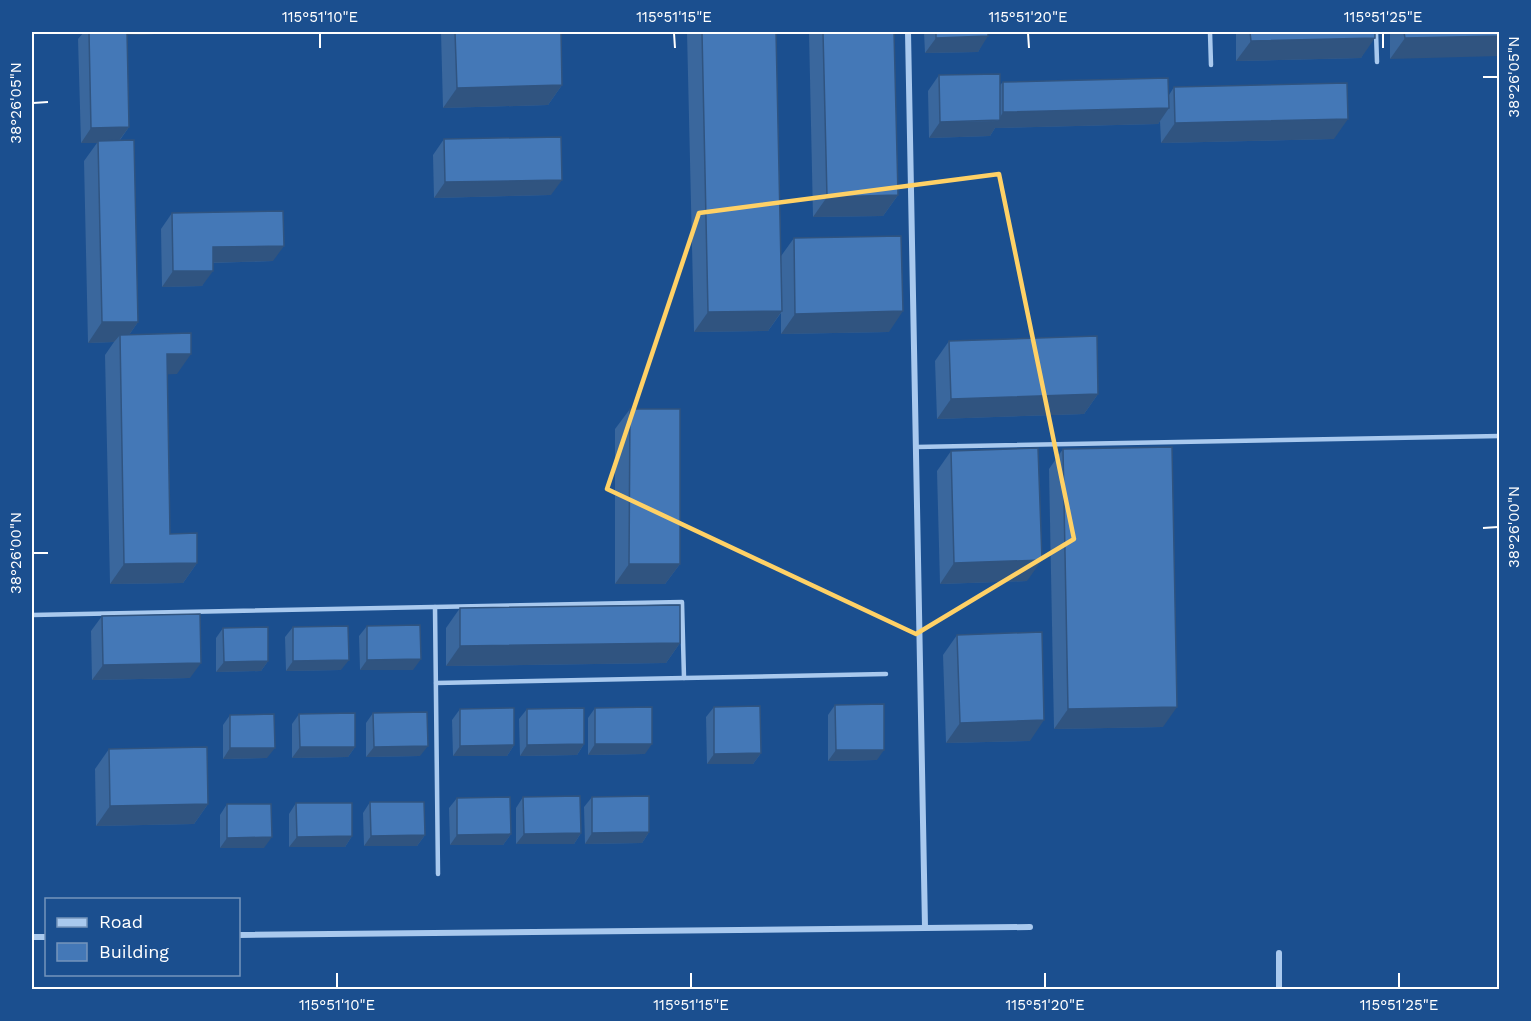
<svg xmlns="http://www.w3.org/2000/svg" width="1531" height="1021" font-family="'Work Sans',sans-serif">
<rect width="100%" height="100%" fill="#1b4f8f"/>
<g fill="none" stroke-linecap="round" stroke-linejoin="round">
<g stroke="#a9c9ee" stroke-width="4.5">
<polyline points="1210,32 1211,65"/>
<polyline points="1376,32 1377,62"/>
<polyline points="916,447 1500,436"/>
<polyline points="435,607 438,874"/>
<polyline points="32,615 682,602 684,678 886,674"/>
<polyline points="436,683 684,678"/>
</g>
<g stroke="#a9c9ee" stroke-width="6">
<polyline points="908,32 925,927"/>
<polyline points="238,935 1030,927"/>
<polyline points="32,937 46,937"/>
<polyline points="1279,990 1279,953"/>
</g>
</g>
<g fill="#3a679d">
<polygon points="84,32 157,32 155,34 127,35 129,127 120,140 138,322 129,335 177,374 167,374 170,534 197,563 183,583 110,584 105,355 114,342 88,343 84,161 97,143 81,143 78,39"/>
<polygon points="441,32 561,32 562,85 548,105 443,108"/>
<polygon points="687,32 776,32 781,256 794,238 889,332 781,334 781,313 768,331 694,332"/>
<polygon points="809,32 894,32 898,195 883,216 813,217"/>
<polygon points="924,32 988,32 978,52 925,53"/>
<polygon points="1236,32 1375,32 1361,58 1236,61"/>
<polygon points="1390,32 1500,32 1390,59"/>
<polygon points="939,75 1000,85 1003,82 1169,95 1174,87 1334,139 1161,143 1160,121 1158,124 995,128 990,136 929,138 928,91"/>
<polygon points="444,139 551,195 434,198 433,155"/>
<polygon points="172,213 273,261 213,263 202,286 162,287 161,229"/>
<polygon points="949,341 1098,394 1084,414 937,419 935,361"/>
<polygon points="630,409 680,564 665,584 615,584 615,429"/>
<polygon points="1063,449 1163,727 1054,729 1049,469"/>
<polygon points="951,451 1027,581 940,584 937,471"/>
<polygon points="460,608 680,643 666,663 446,666 446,628"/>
<polygon points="102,616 190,678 92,680 91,631"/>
<polygon points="367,626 413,670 360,670 359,636"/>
<polygon points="293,627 341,670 286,671 285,637"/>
<polygon points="223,628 268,661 261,671 216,672 216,638"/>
<polygon points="957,635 1030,741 946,743 943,655"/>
<polygon points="835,705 877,760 828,761 828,715"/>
<polygon points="714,707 761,753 753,764 707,764 706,717"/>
<polygon points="595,708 645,754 588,755 588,718"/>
<polygon points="460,709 514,745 507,756 453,756 452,720"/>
<polygon points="527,709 584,744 577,755 520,756 519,719"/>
<polygon points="373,713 420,756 366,757 366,723"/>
<polygon points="299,714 355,747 348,757 292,758 292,724"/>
<polygon points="230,715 267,758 223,759 223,725"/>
<polygon points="109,749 208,804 194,824 96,826 95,769"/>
<polygon points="523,797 581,833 574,844 516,844 516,808"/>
<polygon points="592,797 649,832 642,843 585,844 584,807"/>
<polygon points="457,798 511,834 503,845 450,845 449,808"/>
<polygon points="370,802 425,835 417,846 364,846 363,813"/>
<polygon points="296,803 352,836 345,847 289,847 289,814"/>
<polygon points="227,804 264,848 220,848 220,815"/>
</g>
<g fill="#305480">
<polygon points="110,32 157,32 155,34 107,36"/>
<polygon points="988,36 978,52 925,53 936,38"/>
<polygon points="1500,36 1500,56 1390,59 1405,38"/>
<polygon points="1375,38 1361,58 1236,61 1251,41"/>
<polygon points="562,85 548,105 443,108 457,88"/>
<polygon points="1169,108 1158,124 995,128 990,136 929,138 940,122 998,121 1003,112"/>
<polygon points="1348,119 1334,139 1161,143 1175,123"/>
<polygon points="129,127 118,142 98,141 97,143 81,143 91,128"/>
<polygon points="562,180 551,195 434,198 445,182"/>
<polygon points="898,195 883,216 813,217 827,197"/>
<polygon points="284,246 273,261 202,263 213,247"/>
<polygon points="173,271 213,271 202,286 162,287"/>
<polygon points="782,311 768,331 694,332 708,312"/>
<polygon points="903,311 889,332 781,334 795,314"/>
<polygon points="102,322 138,322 124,342 120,335 114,342 88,343"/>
<polygon points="167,354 191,354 177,374 152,375"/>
<polygon points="1098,394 1084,414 937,419 951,399"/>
<polygon points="1042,560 1027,581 940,584 954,563"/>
<polygon points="197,563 183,583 110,584 124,564"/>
<polygon points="629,564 680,564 665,584 615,584"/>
<polygon points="680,643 666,663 446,666 460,646"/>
<polygon points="421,659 413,670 360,670 367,660"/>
<polygon points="349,660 341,670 286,671 293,661"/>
<polygon points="268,661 261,671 216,672 224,662"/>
<polygon points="201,663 190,678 92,680 103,665"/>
<polygon points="1177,707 1163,727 1054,729 1068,709"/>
<polygon points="1044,720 1030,741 946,743 960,723"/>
<polygon points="584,744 577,755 520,756 527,745"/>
<polygon points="595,744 652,744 645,754 588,755"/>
<polygon points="514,745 507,756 453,756 460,746"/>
<polygon points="428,746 420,756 366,757 374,747"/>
<polygon points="300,747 355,747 348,757 292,758"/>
<polygon points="230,748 275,748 267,758 223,759"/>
<polygon points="836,750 884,750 877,760 828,761"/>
<polygon points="761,753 753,764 707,764 714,754"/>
<polygon points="208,804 194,824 96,826 110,806"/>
<polygon points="649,832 642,843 585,844 592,833"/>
<polygon points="581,833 574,844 516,844 524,834"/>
<polygon points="511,834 503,845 450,845 457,835"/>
<polygon points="425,835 417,846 364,846 371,836"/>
<polygon points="352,836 345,847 289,847 297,837"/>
<polygon points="272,837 264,848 220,848 227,838"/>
</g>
<g fill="#4478b7" stroke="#305480" stroke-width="1.5">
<polygon points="89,32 127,32 129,127 91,128"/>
<polygon points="455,32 561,32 562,85 457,88"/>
<polygon points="702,32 776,32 782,311 708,312"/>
<polygon points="823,32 894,32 898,195 827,197"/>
<polygon points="936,32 988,32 988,36 936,38"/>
<polygon points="1250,32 1375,32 1375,38 1251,41"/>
<polygon points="1404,32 1500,32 1500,36 1405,38"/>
<polygon points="1000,74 1000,120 940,122 939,75"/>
<polygon points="1168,78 1169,108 1003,112 1003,82"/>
<polygon points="1347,83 1348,119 1175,123 1174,87"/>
<polygon points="561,137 562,180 445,182 444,139"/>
<polygon points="134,140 138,322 102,322 98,141"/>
<polygon points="283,211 284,246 213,247 213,271 173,271 172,213"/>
<polygon points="901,236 903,311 795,314 794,238"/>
<polygon points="191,333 191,354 167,354 170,534 197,533 197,563 124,564 120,335"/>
<polygon points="1097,336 1098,394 951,399 949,341"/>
<polygon points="630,409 680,409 680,564 629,564"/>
<polygon points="1172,447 1177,707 1068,709 1063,449"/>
<polygon points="1038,448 1042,560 954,563 951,451"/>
<polygon points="680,605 680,643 460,646 460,608"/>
<polygon points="200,614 201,663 103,665 102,616"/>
<polygon points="420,625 421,659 367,660 367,626"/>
<polygon points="348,626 349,660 293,661 293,627"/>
<polygon points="268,627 268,661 224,662 223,628"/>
<polygon points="1042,632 1044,720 960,723 957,635"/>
<polygon points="884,704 884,750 836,750 835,705"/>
<polygon points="760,706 761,753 714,754 714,707"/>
<polygon points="652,707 652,744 595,744 595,708"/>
<polygon points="514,708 514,745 460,746 460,709"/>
<polygon points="584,708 584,744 527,745 527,709"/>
<polygon points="427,712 428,746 374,747 373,713"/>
<polygon points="355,713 355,747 300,747 299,714"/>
<polygon points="274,714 275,748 230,748 230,715"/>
<polygon points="207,747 208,804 110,806 109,749"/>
<polygon points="580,796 581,833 524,834 523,797"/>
<polygon points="649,796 649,832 592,833 592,797"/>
<polygon points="510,797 511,834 457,835 457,798"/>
<polygon points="370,802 424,802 425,835 371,836"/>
<polygon points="296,803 352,803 352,836 297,837"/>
<polygon points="227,804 271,804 272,837 227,838"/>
</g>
<path fill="none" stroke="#ffd166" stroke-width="4.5" stroke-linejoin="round" d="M 999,174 L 1074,539 L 916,634 L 607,489 L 699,213 Z"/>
<path fill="none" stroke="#fff" stroke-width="2" d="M 320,33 L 320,48M 674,33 L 675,48M 1028,33 L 1029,48M 1383,33 L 1383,48M 1483,77 L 1498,77M 33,103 L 48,102M 1483,528 L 1498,527M 33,553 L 48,553M 337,973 L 337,988M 691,973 L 691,988M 1045,973 L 1045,988M 1399,973 L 1399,988"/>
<rect width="1531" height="1021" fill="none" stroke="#1b4f8f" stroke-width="66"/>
<rect x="45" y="898" width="195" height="78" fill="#1b4f8f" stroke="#7695bc" stroke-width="1.5"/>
<rect x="57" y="918" width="30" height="9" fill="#a9c9ee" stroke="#7695bc" stroke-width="1.5"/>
<text x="99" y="928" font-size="18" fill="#ffffff">Road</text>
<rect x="57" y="943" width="30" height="18" fill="#4478b7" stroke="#7695bc" stroke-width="1.5"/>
<text x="99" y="958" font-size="18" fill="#ffffff">Building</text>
<rect x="33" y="33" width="1465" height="955" fill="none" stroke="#fff" stroke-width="2"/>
<g font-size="15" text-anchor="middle" fill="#fff">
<text x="320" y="22">115°51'10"E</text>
<text x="674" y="22">115°51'15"E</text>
<text x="1028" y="22">115°51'20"E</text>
<text x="1383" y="22">115°51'25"E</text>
<text transform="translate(1514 77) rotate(-90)" y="5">38°26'05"N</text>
<text transform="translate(16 103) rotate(-90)" y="5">38°26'05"N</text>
<text transform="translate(1514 527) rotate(-90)" y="5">38°26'00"N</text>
<text transform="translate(16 553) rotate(-90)" y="5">38°26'00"N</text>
<text x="337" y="1010">115°51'10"E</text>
<text x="691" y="1010">115°51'15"E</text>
<text x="1045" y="1010">115°51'20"E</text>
<text x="1399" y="1010">115°51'25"E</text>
</g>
</svg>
